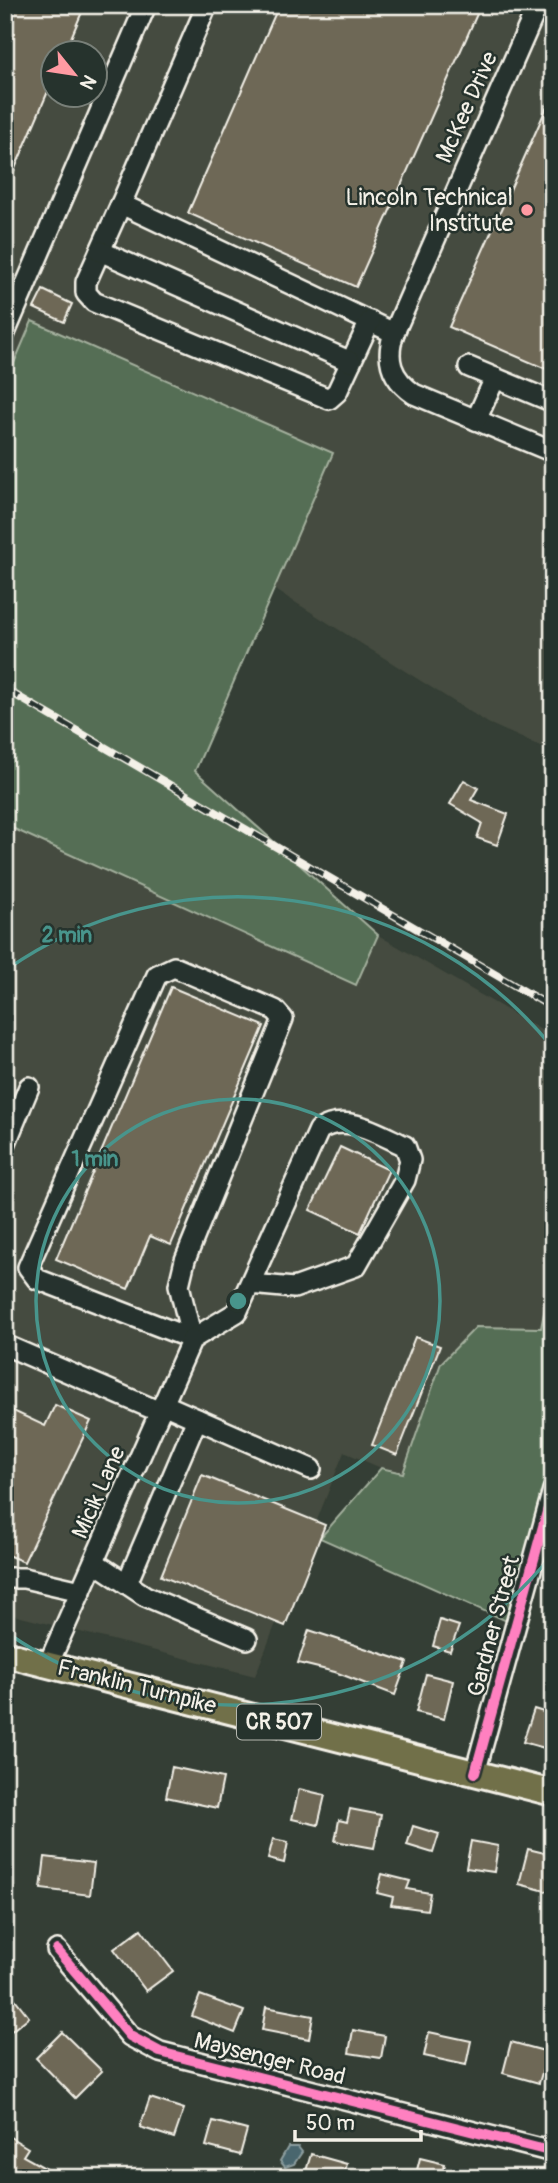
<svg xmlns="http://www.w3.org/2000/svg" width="558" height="2183" font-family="Pangolin,sans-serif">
<rect width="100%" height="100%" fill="#343e35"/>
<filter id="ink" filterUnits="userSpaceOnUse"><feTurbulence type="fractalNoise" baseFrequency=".0143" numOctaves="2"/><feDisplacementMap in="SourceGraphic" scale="14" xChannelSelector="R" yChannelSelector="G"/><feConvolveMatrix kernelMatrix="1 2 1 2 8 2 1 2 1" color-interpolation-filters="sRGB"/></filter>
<g filter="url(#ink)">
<g fill="#454b3f" fill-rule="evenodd">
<path d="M 5,5 L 553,5 L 553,752 L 488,723 L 274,589 L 333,453 L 31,322 L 5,384 ZM 52,52 L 94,52 L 94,94 L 52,94 Z"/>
<polygon points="5,799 12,828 356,984 378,935 553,1037 553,1267 541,1328 476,1327 441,1363 403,1473 381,1468 344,1452 255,1676 5,1613"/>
</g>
<g fill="#556e54" stroke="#a4b09e" stroke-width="2">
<polygon points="32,321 333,453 195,771 378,935 356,985 12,828 5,799 5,384"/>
<polygon points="553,1267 553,1512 518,1626 320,1538 381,1468 403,1473 441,1363 476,1327 541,1328"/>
</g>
<polygon fill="#48666e" stroke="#8d9e9f" stroke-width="2" points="288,2147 298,2147 302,2152 294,2164 285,2167 280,2161"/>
<g fill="#6e6857" stroke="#f4f1e8" stroke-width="2">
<polygon points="5,5 85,5 65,52 52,52 52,82 5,192"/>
<polygon points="279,5 481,5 356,287 188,213"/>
<polygon points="553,93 553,372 449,327"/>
<polygon points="43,290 72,304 64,322 34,308"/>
<polygon points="464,780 478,788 471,800 508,814 497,845 477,838 482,823 450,804"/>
<polygon points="171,987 264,1026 171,1245 150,1236 128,1289 56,1259"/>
<polygon points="340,1147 389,1170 360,1233 310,1210"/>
<polygon points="415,1337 440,1346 397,1455 372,1445"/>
<polygon points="55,1405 91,1421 24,1562 5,1554 5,1407 45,1426"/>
<polygon points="202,1475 325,1525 285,1626 161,1576"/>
<polygon points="440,1620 459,1626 450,1651 433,1646"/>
<polygon points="309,1630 407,1662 395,1695 335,1672 298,1663"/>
<polygon points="426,1674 453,1681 444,1719 416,1712"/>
<polygon points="534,1709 553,1715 553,1734 548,1749 523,1742"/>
<polygon points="172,1767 223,1778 217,1808 166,1797"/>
<polygon points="299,1789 325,1795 318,1825 292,1819"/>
<polygon points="350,1809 381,1815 374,1848 335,1841 339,1820 347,1822"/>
<polygon points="413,1826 439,1834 433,1853 407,1845"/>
<polygon points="273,1839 288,1842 284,1863 268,1859"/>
<polygon points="471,1841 498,1846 494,1872 466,1868"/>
<polygon points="528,1849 553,1855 553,1893 519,1884"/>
<polygon points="45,1857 94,1863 90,1895 41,1889"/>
<polygon points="382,1874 410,1881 407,1889 430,1893 427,1910 391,1905 393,1897 377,1893"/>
<polygon points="141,1929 173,1971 146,1991 114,1949"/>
<polygon points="5,1986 29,2017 5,2036"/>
<polygon points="200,1995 244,2011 235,2033 192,2016"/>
<polygon points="266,2007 313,2016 309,2039 262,2030"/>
<polygon points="353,2030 385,2036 381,2058 349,2053"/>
<polygon points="62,2032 102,2071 75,2098 36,2058"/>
<polygon points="429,2032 471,2041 466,2065 424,2056"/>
<polygon points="511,2042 548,2052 539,2083 503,2073"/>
<polygon points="150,2098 184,2109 174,2138 140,2127"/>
<polygon points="213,2121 247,2130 240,2155 206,2146"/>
<polygon points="5,2134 28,2148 23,2156 63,2178 26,2178 5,2166"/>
<polygon points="311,2154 347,2164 343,2178 304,2178"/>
<polygon points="420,2158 445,2164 442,2178 415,2178"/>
</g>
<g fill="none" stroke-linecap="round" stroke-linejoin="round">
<defs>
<g id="minor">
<polyline points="207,5 121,204 394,333"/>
<path d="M 538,5 L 394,333 C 385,359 391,378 414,394 L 553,452"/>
<polyline points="121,204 86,282 86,293 94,302 329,399 337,392 370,321"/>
<polyline points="100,251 351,362"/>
<polyline points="5,333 146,5"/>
<polyline points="469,367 553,402"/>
<polyline points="476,420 495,378"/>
<polygon points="174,967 275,1010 283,1019 185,1260 179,1285 192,1339 37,1279 28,1267 157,975"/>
<polyline points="5,1145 29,1087"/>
<path d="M 192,1339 L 237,1312 L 319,1130 C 346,1112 379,1134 405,1146 L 410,1160 L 405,1180 L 356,1266 L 294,1288 L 250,1284"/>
<polyline points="5,1345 160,1412"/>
<polyline points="163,1404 311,1469"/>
<polyline points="94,1562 145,1596 247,1639"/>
<polyline points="5,1578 24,1578 81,1591"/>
<polyline points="127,1583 197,1419"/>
<polyline points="48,1665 192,1339"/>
<polyline points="475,1773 553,1490"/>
<polyline points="57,1950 130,2036 160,2052 553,2152"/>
</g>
<polyline id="major" points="5,1654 553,1793"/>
</defs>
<use href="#minor" stroke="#f4f1e8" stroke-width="24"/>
<use href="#major" stroke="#f4f1e8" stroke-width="30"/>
<use href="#minor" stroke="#26332d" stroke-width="19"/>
<use href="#major" stroke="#71704a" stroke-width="24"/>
<defs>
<polyline id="rail" points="5,689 553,1008"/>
</defs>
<use href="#rail" stroke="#f4f1e8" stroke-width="8"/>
<use href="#rail" stroke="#26332d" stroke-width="5" stroke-dasharray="16" stroke-linecap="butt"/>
<defs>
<g id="cycleway">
<polyline points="475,1773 553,1490"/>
<polyline points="57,1950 130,2036 160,2052 553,2152"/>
</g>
</defs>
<use href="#cycleway" stroke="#26332d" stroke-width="15"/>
<use href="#cycleway" stroke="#ff80c0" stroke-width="10"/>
</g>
</g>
<g fill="none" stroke="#48958c" stroke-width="3.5">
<circle cx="238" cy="1301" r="202"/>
<path d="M552 1555A404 404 0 0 1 6 1632M6 970A404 404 0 0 1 552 1047"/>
</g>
<circle fill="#ff9aa2" stroke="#26332d" stroke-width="2.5" cx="527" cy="210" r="7"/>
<g text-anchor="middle" stroke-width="5" stroke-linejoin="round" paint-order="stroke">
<rect fill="#26332d" stroke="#b6b8b0" stroke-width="2" x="237" y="1704.5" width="84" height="35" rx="5"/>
<g font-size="21" font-weight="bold" fill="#f4f1e8">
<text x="279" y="1729">CR 507</text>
</g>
<g font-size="23" fill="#f4f1e8" stroke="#26332d">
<text transform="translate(466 107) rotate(-66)" y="8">McKee Drive</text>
<text transform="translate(98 1492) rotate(-66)" y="8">Micik Lane</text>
<text transform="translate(493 1626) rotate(-75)" y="8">Gardner Street</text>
<text transform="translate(137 1686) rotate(14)" y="8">Franklin Turnpike</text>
<text transform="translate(270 2058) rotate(14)" y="8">Maysenger Road</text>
</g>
<g font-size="23" fill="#f4f1e8" stroke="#26332d" text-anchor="end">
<text x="513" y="205">Lincoln Technical<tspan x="513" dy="26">Institute</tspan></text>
</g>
</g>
<circle cx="238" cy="1301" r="10" fill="#48958c" stroke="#26332d" stroke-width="3.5"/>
<g font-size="21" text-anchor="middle" font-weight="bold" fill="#48958c" stroke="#26332d" stroke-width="5" stroke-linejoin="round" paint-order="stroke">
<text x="67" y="942">2 min</text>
<text x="95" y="1166">1 min</text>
</g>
<rect width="558" height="2183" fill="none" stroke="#26332d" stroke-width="28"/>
<rect x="14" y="14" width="530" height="2155" fill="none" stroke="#f4f1e8" stroke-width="2.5" filter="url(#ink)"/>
<g transform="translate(74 74) rotate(120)"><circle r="33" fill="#26332d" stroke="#787f78" stroke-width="2"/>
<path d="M0-5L12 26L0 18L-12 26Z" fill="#ff9aa2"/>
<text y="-10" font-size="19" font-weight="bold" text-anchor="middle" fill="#f4f1e8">N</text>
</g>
<path d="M295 2130v10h126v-10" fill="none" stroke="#f4f1e8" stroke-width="3.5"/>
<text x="306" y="2130" font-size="21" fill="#f4f1e8" stroke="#26332d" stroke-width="5" paint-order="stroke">50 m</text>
</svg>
